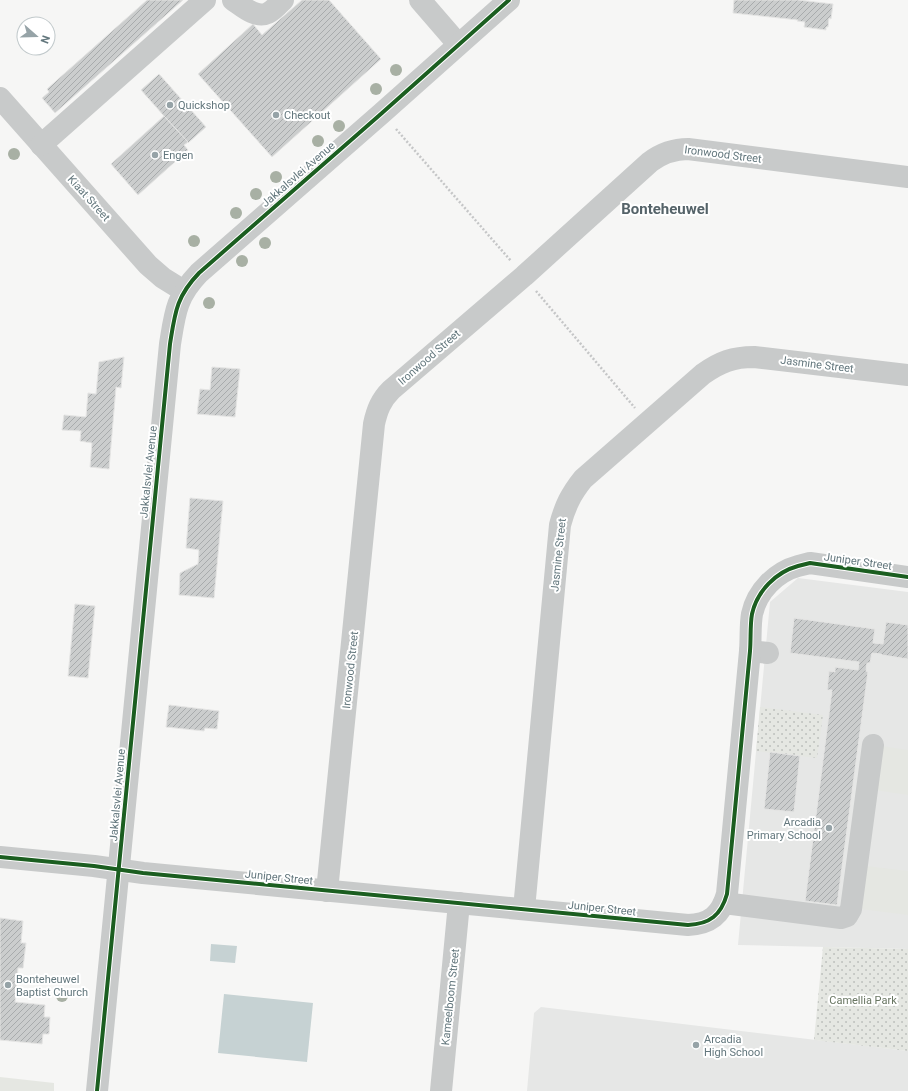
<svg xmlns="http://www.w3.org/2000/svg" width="908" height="1091" font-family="Roboto,sans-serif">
<defs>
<pattern id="grass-dots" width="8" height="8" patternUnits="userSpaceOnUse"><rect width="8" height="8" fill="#e5e7e2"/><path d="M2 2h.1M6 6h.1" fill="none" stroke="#bdc0bc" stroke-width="1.8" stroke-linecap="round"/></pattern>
<pattern id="building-hatch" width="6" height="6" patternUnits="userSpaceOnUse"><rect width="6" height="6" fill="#cbcdcd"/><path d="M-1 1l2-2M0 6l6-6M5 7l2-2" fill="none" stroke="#a8abac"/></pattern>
</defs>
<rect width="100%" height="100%" fill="#f6f6f5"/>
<g fill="#e6e7e6">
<polygon points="798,578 908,592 908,949 738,945 770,602"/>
<polygon points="541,1007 908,1051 908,1091 527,1091 534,1013"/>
</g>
<g fill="url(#grass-dots)">
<polygon points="760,707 823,715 817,758 756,751"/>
<polygon points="823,947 908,949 908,1051 814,1040"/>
</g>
<g fill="#e5e7e2">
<polygon points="881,746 908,750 908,795 875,790"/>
<polygon points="866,866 908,871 908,915 860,909"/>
<polygon points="0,1077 54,1083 54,1091 0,1091"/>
</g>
<g fill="#c6d2d3">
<polygon points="211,944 237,946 235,963 210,961"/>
<polygon points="224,994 313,1003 307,1062 218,1053"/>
</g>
<g fill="url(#building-hatch)" stroke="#e5e5e4">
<polygon points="147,0 183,0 55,113 42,98 49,92 47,89"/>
<polygon points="302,0 329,0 381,59 272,157 198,74 253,24 262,35"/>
<polygon points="734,0 798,0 833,4 831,19 829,18 828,27 826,27 826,30 804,27 805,22 797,21 798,20 733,13"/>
<polygon points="159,74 206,127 188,143 141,90"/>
<polygon points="164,116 188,142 184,145 188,150 138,195 111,164"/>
<polygon points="124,357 121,388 116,387 109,469 90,467 92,443 80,441 81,431 62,430 64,415 86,417 88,393 96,394 99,362"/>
<polygon points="212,367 240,369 235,417 197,414 200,389 210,390"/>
<polygon points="190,498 223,501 214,598 179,595 180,573 198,564 199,550 186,548"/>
<polygon points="75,604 95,606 88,678 68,676"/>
<polygon points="794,618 875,629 873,643 883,644 886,622 908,625 908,659 882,655 881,654 872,653 870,663 867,663 866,671 868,672 837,905 805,901 832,690 827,690 829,671 835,672 835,667 858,670 859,662 790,653"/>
<polygon points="169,705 219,711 217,729 205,728 204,731 166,727"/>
<polygon points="770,752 800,756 794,812 764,809"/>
<polygon points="0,918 23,921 21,943 26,943 23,968 18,968 15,1002 45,1005 44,1017 50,1017 49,1034 43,1034 42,1044 0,1040"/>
</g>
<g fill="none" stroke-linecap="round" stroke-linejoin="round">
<g stroke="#c5c6c7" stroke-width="2.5" stroke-dasharray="2 2" stroke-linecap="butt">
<polyline points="396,129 511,261"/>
<polyline points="536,291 635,408"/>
</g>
<g stroke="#c8caca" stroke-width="22">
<path d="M 233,0 C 242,6 256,19 268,13 C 274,10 279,4 283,0"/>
<polyline points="420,0 458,44"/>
<polyline points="0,98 148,265 163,278 184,291"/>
<polyline points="41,145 205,0"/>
<polyline points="750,651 768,653"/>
<path d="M 0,857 L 94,866 L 143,873 L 688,925 C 710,924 721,915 727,894 L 750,651 C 751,639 750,625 752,614 C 757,591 776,572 798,566 C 802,565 806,564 810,563 L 908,577"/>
<path d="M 327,891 L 374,424 C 377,410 381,400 391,390 L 524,276 L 650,162 C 662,153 673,149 688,149 L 908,177"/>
<polyline points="724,903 841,918 847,916 851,909 873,745"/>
<path d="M 524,909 L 560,525 C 565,506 571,494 583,479 L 703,374 C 720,362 733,357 754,357 L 908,375"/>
<path d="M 97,1091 L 170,344 C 175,313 176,297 199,273 L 382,113 L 509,0"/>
<polyline points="441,1091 459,903"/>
</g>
<defs>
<g id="cycleway">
<path d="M 0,857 L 94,866 L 143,873 L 688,925 C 710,924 721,915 727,894 L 750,651 C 751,639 750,625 752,614 C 757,591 776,572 798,566 C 802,565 806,564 810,563 L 908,577"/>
<path d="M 97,1091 L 170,344 C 175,313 176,297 199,273 L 382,113 L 509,0"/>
</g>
</defs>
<use href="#cycleway" stroke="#fff" stroke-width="6"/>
<use href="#cycleway" stroke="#1b5e20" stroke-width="4"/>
</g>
<g fill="#a8b0a4">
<circle cx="396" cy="70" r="6"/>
<circle cx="376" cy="89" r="6"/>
<circle cx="339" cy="126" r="6"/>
<circle cx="318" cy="141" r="6"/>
<circle cx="14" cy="154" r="6"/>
<circle cx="276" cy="177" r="6"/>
<circle cx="256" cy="194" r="6"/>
<circle cx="236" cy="213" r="6"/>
<circle cx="194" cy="241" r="6"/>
<circle cx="265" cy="243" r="6"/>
<circle cx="242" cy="261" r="6"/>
<circle cx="209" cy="303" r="6"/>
<circle cx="62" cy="996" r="6"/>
</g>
<g fill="#96a3a7" stroke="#fff" stroke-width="1.5">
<circle cx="170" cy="105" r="4"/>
<circle cx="276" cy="115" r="4"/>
<circle cx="155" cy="155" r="4"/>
<circle cx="829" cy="828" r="4"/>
<circle cx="8" cy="985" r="4"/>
<circle cx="696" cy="1045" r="4"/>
</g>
<g text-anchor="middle" stroke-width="4" stroke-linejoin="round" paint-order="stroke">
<g font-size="11" fill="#63777d" stroke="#fff" text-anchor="start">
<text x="178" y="109">Quickshop</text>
<text x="284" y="119">Checkout</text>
<text x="163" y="159">Engen</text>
<text x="821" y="826" text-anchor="end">Arcadia<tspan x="821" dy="13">Primary School</tspan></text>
<text x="16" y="983">Bonteheuwel<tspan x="16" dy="13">Baptist Church</tspan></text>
<text x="704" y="1043">Arcadia<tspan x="704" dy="13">High School</tspan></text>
</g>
<g font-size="11" fill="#63777d" stroke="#fff">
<text transform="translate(723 154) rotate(7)" y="4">Ironwood Street</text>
<text transform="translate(298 174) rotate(-41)" y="4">Jakkalsvlei Avenue</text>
<text transform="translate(89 198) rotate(48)" y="4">Kiaat Street</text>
<text transform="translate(429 357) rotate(-41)" y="4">Ironwood Street</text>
<text transform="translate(817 364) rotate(7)" y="4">Jasmine Street</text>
<text transform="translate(148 472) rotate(-84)" y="4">Jakkalsvlei Avenue</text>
<text transform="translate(558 555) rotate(-84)" y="4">Jasmine Street</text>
<text transform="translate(858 561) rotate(8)" y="4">Juniper Street</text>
<text transform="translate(350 670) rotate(-84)" y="4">Ironwood Street</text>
<text transform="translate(117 795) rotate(-85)" y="4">Jakkalsvlei Avenue</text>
<text transform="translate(279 877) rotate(6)" y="4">Juniper Street</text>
<text transform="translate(602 908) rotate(6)" y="4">Juniper Street</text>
<text transform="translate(450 997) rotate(-84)" y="4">Kameelboom Street</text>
</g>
<g font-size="11" fill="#697662" stroke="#fff">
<text x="863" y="1004">Camellia Park</text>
</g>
<g font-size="15" font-weight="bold" fill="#556369" stroke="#fff">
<text x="665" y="214">Bonteheuwel</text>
</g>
</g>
<g transform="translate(36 36) rotate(110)"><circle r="19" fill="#ffffff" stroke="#c1c9cb"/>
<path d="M0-3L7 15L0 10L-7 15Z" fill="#96a3a7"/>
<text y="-6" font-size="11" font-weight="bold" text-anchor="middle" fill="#63777d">N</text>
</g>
</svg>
